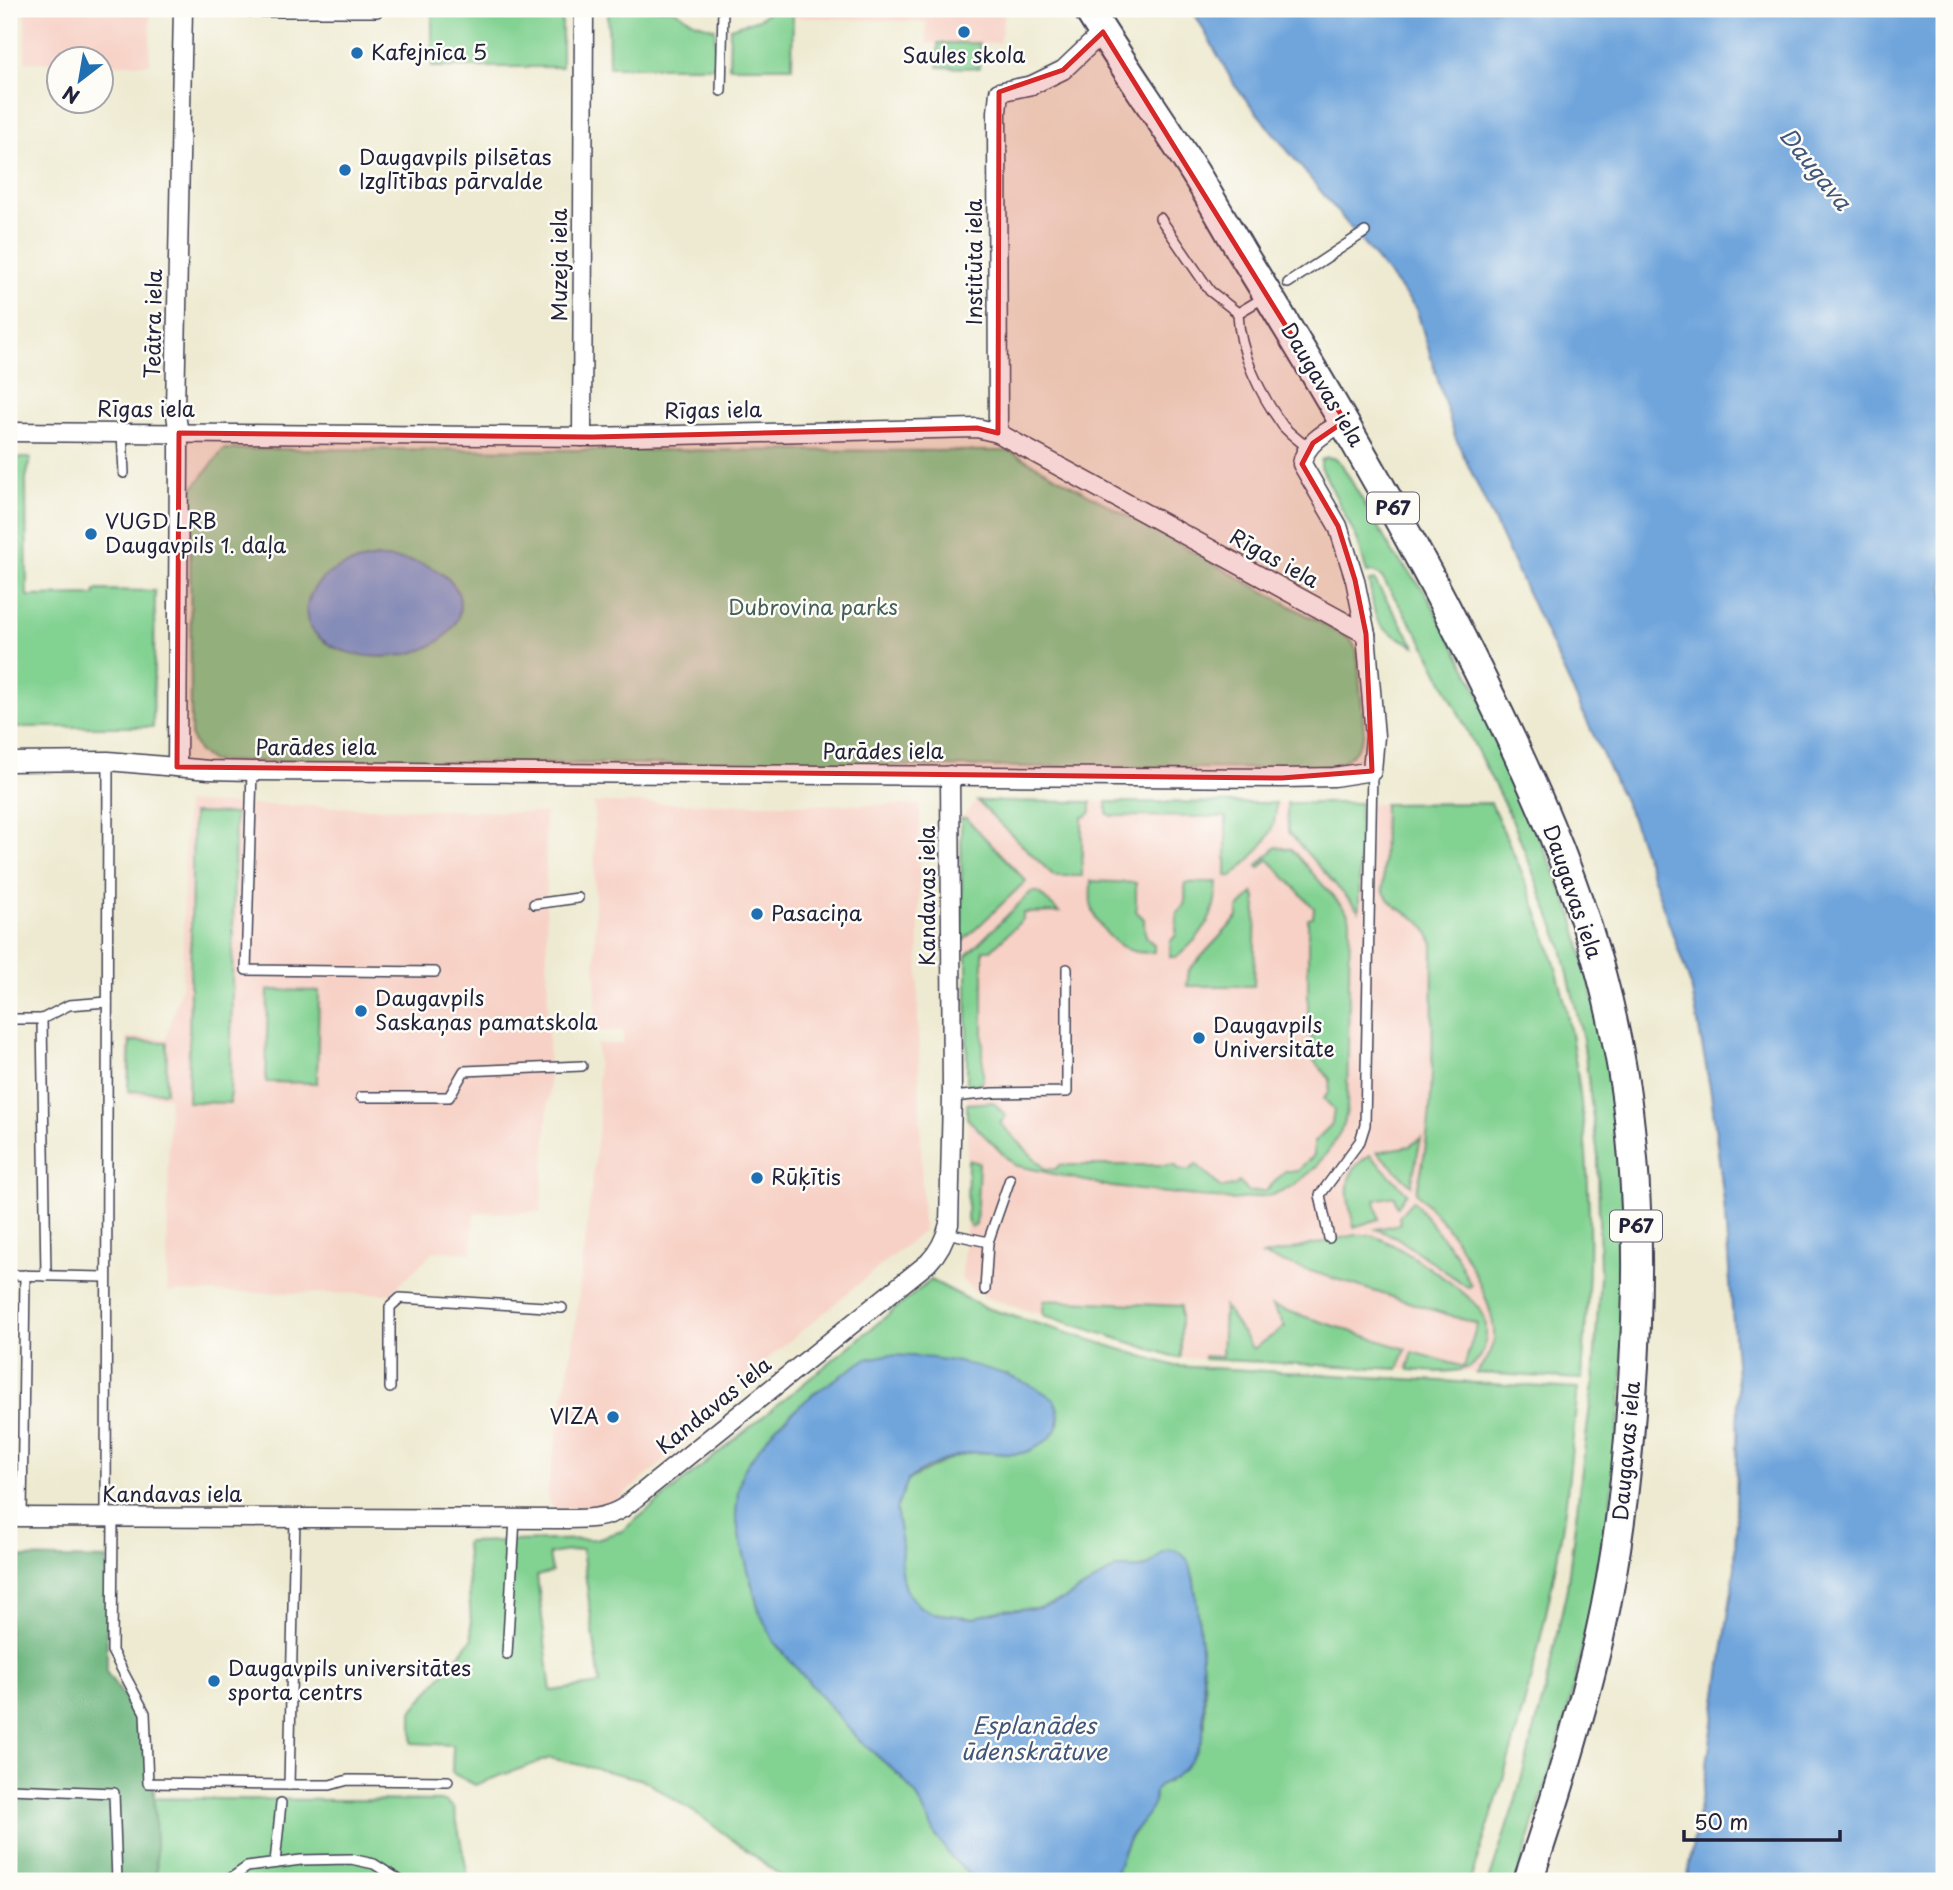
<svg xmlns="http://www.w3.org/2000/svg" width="1953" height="1890" font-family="'Playpen Sans',sans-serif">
<rect width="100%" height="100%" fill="#fdfcf7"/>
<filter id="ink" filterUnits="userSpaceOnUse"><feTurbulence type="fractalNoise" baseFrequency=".0143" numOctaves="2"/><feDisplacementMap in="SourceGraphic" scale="14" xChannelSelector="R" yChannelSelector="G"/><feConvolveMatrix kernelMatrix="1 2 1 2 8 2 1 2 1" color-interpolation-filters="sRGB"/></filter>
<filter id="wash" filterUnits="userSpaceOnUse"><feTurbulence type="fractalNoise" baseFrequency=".00686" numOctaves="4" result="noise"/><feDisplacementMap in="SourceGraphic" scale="28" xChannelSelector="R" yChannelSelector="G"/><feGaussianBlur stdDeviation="1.57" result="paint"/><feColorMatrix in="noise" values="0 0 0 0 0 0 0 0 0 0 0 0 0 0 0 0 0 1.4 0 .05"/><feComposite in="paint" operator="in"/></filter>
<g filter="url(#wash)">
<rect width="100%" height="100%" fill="#eeead1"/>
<g fill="#f7d1c6">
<polygon points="25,9 150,9 150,64 102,64 102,60 60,60 59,63 25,62"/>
<polygon points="793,9 1006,9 999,43 927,44 926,22 793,17"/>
<polygon points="977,801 1384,804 1433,945 1429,1121 1492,1321 1493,1343 1487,1361 1476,1373 1179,1358 985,1297 969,1287 961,1279 967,1220 967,955 962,942 961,818"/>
<polygon points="186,803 545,813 549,1088 541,1212 474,1213 472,1253 434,1251 390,1294 167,1292 169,1097 127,1096 127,1037 166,1038 182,984"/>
<polygon points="594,803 920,805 918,1024 923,1231 707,1409 715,1420 618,1499 605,1505 587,1508 557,1509 550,1505 547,1493 574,1336 599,1125 597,1044 623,1044 623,1031 596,1031"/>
</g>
<g fill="#82d292" stroke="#527a66" stroke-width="2" fill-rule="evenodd">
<rect x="432" y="9" width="130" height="58"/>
<polygon points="608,9 673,9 694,22 715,29 715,67 609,67"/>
<polygon points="772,9 793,9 792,67 729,67 730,28 759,19"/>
<polygon points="938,43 979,43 980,68 938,67"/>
<path d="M 224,449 L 1010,451 L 1350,639 L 1357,650 L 1364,733 C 1358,753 1346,762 1327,769 L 212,761 L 199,752 L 191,737 L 190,492 Z"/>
<polygon points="1327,457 1336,459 1342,465 1393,553 1426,593 1476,687 1573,916 1611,1066 1626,1232 1622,1384 1610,1509 1592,1604 1567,1715 1516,1881 1489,1881 1516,1799 1544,1694 1567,1588 1593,1382 1600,1277 1598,1157 1583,1039 1561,944 1514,824 1424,644 1381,576 1373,572 1367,573 1358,541 1321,467 1321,460"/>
<polygon points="9,458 31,458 26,478 27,596 95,595 95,590 155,591 153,727 9,727"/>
<path d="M 1374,580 L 1415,646 C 1373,624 1377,628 1369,581 Z"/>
<polygon points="977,801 1091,802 1091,812 1087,816 1082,817 1082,876 1054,876"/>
<path d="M 1107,802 L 1276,803 C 1277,839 1255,853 1232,877 L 1226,876 L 1226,817 L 1111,816 L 1107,813 Z"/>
<polygon points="1287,803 1360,803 1359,911 1288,832"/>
<path d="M 1491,803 C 1521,869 1551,937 1566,1008 C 1583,1093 1591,1180 1589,1267 C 1588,1304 1584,1342 1582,1379 L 1476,1373 C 1483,1364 1490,1357 1493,1345 C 1501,1315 1464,1249 1445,1225 C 1436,1214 1426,1203 1416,1192 C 1438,1115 1431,1025 1433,945 C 1423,908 1397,920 1383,890 L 1384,804 Z"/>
<polygon points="193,813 235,814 230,1103 188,1102"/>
<polygon points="961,818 966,818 1026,881 962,942"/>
<polygon points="1276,847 1291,849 1347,912 1350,919 1347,1111 1344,1125 1332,1146 1314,1169 1293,1186 1272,1195 1233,1200 1112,1187 1014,1165 967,1118 967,1104 993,1102 1006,1116 1000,1123 1045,1169 1056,1169 1059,1165 1175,1165 1180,1170 1190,1170 1196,1164 1221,1188 1234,1186 1239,1182 1249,1192 1266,1191 1285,1171 1298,1171 1314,1155 1314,1142 1332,1124 1334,1109 1324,1099 1329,1092 1330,1079 1308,1054 1313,1050 1312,1036 1308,1035 1308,918 1313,917 1314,908 1268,859 1259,868 1257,866"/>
<path d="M 1091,881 L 1136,883 L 1136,911 L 1144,919 C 1144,929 1144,939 1154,944 L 1154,952 C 1149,952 1142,953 1137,952 C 1116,949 1095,924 1091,904 C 1090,897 1091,888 1091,881 Z"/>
<path d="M 1217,882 C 1216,918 1203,935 1177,957 L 1170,957 L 1170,942 L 1176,935 L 1177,912 C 1188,907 1185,893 1185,883 Z"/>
<polygon points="1031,892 1038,892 1059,912 1023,913 1023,919 991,950 983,950 983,1081 972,1086 967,1084 967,955"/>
<polygon points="1253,893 1256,898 1254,986 1187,986 1189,970 1238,917 1238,909"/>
<polygon points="268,990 319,991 317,1083 266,1082"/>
<polygon points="130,1041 167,1042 166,1092 128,1091"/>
<polygon points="1421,1138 1411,1185 1377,1152 1410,1146"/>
<path d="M 1370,1155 L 1407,1193 L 1397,1207 L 1394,1196 L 1375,1200 L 1379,1219 L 1354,1227 C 1348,1198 1338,1174 1370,1155 Z"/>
<polygon points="968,1160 979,1163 976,1225 971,1227 967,1220"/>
<polygon points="1413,1200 1456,1255 1471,1286 1469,1288 1396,1237 1376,1229 1400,1224 1399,1216"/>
<path d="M 1355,1235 C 1362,1235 1369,1234 1376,1237 C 1398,1245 1469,1292 1481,1311 C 1488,1322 1487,1335 1484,1347 C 1482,1358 1474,1366 1463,1369 C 1446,1374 1427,1371 1409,1370 L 1408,1368 L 1413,1352 L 1464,1367 L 1477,1324 L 1263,1256 Z"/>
<path d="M 931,1280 L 983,1307 L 1175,1366 L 1578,1389 C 1572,1440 1569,1492 1560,1542 C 1540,1657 1508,1771 1470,1881 L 1111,1881 L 1128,1841 L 1154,1803 L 1155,1791 L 1160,1783 L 1168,1782 L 1205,1726 L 1205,1689 L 1194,1579 L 1179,1552 C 1163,1547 1161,1557 1149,1565 C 1139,1571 1126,1566 1115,1569 L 1063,1600 L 1039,1608 L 1002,1610 L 974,1618 L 932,1613 L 920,1607 L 912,1598 L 905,1589 L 901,1572 L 902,1544 L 896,1509 L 908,1480 L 947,1460 L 971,1452 L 1016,1454 L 1010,1375 L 912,1356 L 814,1394 L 776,1427 L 743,1471 L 736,1515 L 740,1540 L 759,1611 L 774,1642 L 856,1737 L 900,1776 L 917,1796 L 937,1838 L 952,1858 L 977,1881 L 788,1881 L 703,1818 L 644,1780 L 550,1758 L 475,1785 L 452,1773 L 453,1745 L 412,1743 L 412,1711 L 472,1639 L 466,1542 L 596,1539 L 622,1531 ZM 582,1549 L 600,1684 L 551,1691 L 537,1576 L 552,1572 L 549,1554 Z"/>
<polygon points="1044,1300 1181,1306 1181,1356 1179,1358 1043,1315"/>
<polygon points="1224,1306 1253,1349 1285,1327 1272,1306 1406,1349 1398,1369 1204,1359 1204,1356 1222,1357"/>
<polygon points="9,1764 126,1798 445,1801 454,1808 469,1881 9,1881"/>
</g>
<polygon fill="#69b47c" stroke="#466b5c" stroke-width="2" points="9,1557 107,1559 107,1673 133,1709 154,1790 157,1881 9,1881"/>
<g fill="#6fa5dc" stroke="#48648c" stroke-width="2">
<polygon points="1192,9 1944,9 1944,1881 1686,1881 1706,1772 1735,1567 1738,1390 1724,1202 1711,1093 1691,986 1631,816 1455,437 1416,308 1235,86"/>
<path d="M 377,558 C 403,558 438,562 454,586 C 461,595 461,606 458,617 C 435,681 282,663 310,596 C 322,569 351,562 377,558 Z"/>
<path d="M 887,1355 C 943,1356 1008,1367 1054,1399 C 1057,1406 1060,1413 1059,1420 C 1057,1439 1030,1454 1013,1454 C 999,1455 982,1450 969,1453 C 949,1457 924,1467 908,1480 L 896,1509 L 902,1544 L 901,1572 L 905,1589 L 912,1598 L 920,1607 L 932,1613 L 974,1618 L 1002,1610 L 1039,1608 L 1063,1600 L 1115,1569 C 1125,1566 1136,1571 1146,1567 C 1157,1562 1163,1545 1177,1551 C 1181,1553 1186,1558 1189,1562 C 1198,1580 1209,1724 1201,1742 C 1196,1754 1186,1767 1176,1776 C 1169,1782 1158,1782 1155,1791 C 1155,1792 1154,1801 1154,1802 C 1150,1816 1134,1828 1127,1842 C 1121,1854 1120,1870 1111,1881 L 977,1881 L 952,1858 L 937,1838 L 917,1796 L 900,1776 L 856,1737 L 774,1642 L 759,1611 L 740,1540 L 736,1515 L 738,1491 L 743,1471 L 756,1452 L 776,1427 L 813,1394 L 866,1359 Z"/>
</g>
</g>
<g filter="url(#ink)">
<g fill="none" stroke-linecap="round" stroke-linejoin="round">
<defs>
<g id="lane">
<polyline points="251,9 251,12 377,12 377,9"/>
<polyline points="721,91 723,9"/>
<polyline points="1160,218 1210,291 1238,313"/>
<polyline points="1288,283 1365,232"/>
<path d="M 1238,313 C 1239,352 1260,394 1283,426 C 1290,434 1300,441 1308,448"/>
<polyline points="1238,313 1258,301"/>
<polyline points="122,433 124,473"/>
<polyline points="252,771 246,970 435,972"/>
<polyline points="534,904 578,898"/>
<polyline points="9,1019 42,1019"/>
<polyline points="361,1097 449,1097 464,1071 582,1066"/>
<polyline points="952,1097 993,1093 1067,1092 1067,969"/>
<polyline points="947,1233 988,1242"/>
<polyline points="1329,1238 1320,1195 1360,1141 1365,1125 1372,771"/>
<polyline points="9,1275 105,1277"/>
<polyline points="46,1276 42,1019 69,1005 107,1002"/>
<polyline points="985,1290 988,1242 1010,1179"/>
<polyline points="390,1388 390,1307 400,1298 562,1308"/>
<polyline points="22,1517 25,1275"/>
<polyline points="106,1518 108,761"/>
<polyline points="113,1518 112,1651 145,1713 148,1783 289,1785 295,1518"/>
<polyline points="507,1654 515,1519"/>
<polyline points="289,1785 330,1785 348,1780 448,1781"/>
<polyline points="9,1789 114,1793 117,1881"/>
<polyline points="275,1863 281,1803"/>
<polyline points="227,1881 247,1867 301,1860 351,1859 374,1864 401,1881"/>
</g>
<g id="street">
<polyline points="9,432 592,437 977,428 998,433 1366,634"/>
<polyline points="998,433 997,112 999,92 1032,85 1063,70 1103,32"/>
<polyline points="582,437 584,9"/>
<path d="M 9,762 L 108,761 L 209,770 L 252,771 L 1282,778 L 1334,777 L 1372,771 L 1375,736 L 1366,634 L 1355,580 L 1338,526 L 1302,464 C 1305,442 1328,431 1345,421"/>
<polyline points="177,767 179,457 179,433 175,409 183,9"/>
<path d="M 9,1517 L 561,1519 C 584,1519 603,1520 623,1508 L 928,1263 C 939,1252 945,1240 949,1224 L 952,1097 L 950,775"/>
</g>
<path id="primary" d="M 1088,9 C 1120,61 1155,110 1188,162 C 1210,196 1229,232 1250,266 C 1325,388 1397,510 1461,637 C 1523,760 1584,887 1613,1023 C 1640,1145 1641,1272 1632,1397 C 1627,1478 1617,1559 1599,1638 C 1580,1720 1555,1801 1528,1881"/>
</defs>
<use href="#lane" stroke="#414052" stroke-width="12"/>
<use href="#street" stroke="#414052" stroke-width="21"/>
<use href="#primary" stroke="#414052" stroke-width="32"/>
<use href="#lane" stroke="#fff" stroke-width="9"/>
<use href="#street" stroke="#fff" stroke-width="18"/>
<use href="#primary" stroke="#fff" stroke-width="28"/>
</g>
</g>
<path fill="#d62828" fill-opacity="0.2" stroke="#d62828" stroke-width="5" stroke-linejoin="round" d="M 1103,32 L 1345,421 L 1313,443 L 1302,464 L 1338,526 L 1355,580 L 1366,634 L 1372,771 L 1282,778 L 177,767 L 179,433 L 592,437 L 977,428 L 998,433 L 999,92 L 1063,70 Z"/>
<g fill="#1f6fb2" stroke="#fdfcf7" stroke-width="2.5">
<circle cx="964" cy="32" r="7"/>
<circle cx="357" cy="53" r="7"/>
<circle cx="345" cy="170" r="7"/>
<circle cx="91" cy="534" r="7"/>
<circle cx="757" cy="914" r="7"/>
<circle cx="361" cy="1011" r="7"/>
<circle cx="1199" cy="1038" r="7"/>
<circle cx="757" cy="1178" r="7"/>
<circle cx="613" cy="1417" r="7"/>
<circle cx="214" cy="1681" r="7"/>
</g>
<g text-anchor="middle" stroke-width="5" stroke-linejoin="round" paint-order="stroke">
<g fill="#fdfcf7" stroke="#646373" stroke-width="2">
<rect x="1367" y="492.5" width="52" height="31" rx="5"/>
<rect x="1610" y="1210.5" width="52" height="31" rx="5"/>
</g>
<g font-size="19" font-weight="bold" fill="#22223b">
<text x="1393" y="515">P67</text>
<text x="1636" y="1233">P67</text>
</g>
<g font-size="21" fill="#22223b" stroke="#fdfcf7" text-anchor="start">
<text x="371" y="60">Kafejnīca 5</text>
<text x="964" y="63" text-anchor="middle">Saules skola</text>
<text x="359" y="165">Daugavpils pilsētas<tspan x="359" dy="24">Izglītības pārvalde</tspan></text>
<text x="105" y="529">VUGD LRB<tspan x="105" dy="24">Daugavpils 1. daļa</tspan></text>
<text x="771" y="921">Pasaciņa</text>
<text x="375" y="1006">Daugavpils<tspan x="375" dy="24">Saskaņas pamatskola</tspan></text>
<text x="1213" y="1033">Daugavpils<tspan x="1213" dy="24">Universitāte</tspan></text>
<text x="771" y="1185">Rūķītis</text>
<text x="599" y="1424" text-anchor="end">VIZA</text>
<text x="228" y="1676">Daugavpils universitātes<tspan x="228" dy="24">sporta centrs</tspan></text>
</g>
<g font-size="21" fill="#22223b" stroke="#fdfcf7">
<text transform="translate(975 262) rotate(-90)" y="7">Institūta iela</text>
<text transform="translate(560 265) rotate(-90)" y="7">Muzeja iela</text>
<text transform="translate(154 324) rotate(-89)" y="7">Teātra iela</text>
<text transform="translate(1322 385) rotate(59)" y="7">Daugavas iela</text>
<text x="146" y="417">Rīgas iela</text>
<text transform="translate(713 411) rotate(-1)" y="7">Rīgas iela</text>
<text transform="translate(1274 559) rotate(29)" y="7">Rīgas iela</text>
<text x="316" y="755">Parādes iela</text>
<text x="883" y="759">Parādes iela</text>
<text transform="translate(1572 892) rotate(71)" y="7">Daugavas iela</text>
<text transform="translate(928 896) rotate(-90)" y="7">Kandavas iela</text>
<text transform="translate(714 1406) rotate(-39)" y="7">Kandavas iela</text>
<text transform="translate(1627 1451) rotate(-85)" y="7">Daugavas iela</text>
<text x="172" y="1502">Kandavas iela</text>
</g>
<g font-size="21" fill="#446059" stroke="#fdfcf7">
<text x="813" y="615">Dubrovina parks</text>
</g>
<g font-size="23" font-style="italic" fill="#41567b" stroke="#fdfcf7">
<text transform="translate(1815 169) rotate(51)" y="8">Daugava</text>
<text x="1034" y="1734">Esplanādes<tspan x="1034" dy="26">ūdenskrātuve</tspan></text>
</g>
</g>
<rect width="1953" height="1890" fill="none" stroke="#fdfcf7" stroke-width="35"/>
<g transform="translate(80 80) rotate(211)"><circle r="33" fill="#fdfcf7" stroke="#a5a5ac" stroke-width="2"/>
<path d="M0-5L12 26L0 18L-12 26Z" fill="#1f6fb2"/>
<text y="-10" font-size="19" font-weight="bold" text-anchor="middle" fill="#22223b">N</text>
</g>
<path d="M1684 1830v10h156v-10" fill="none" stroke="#22223b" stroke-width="3.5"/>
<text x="1694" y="1830" font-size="21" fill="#22223b" stroke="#fdfcf7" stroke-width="5" paint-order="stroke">50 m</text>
</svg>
